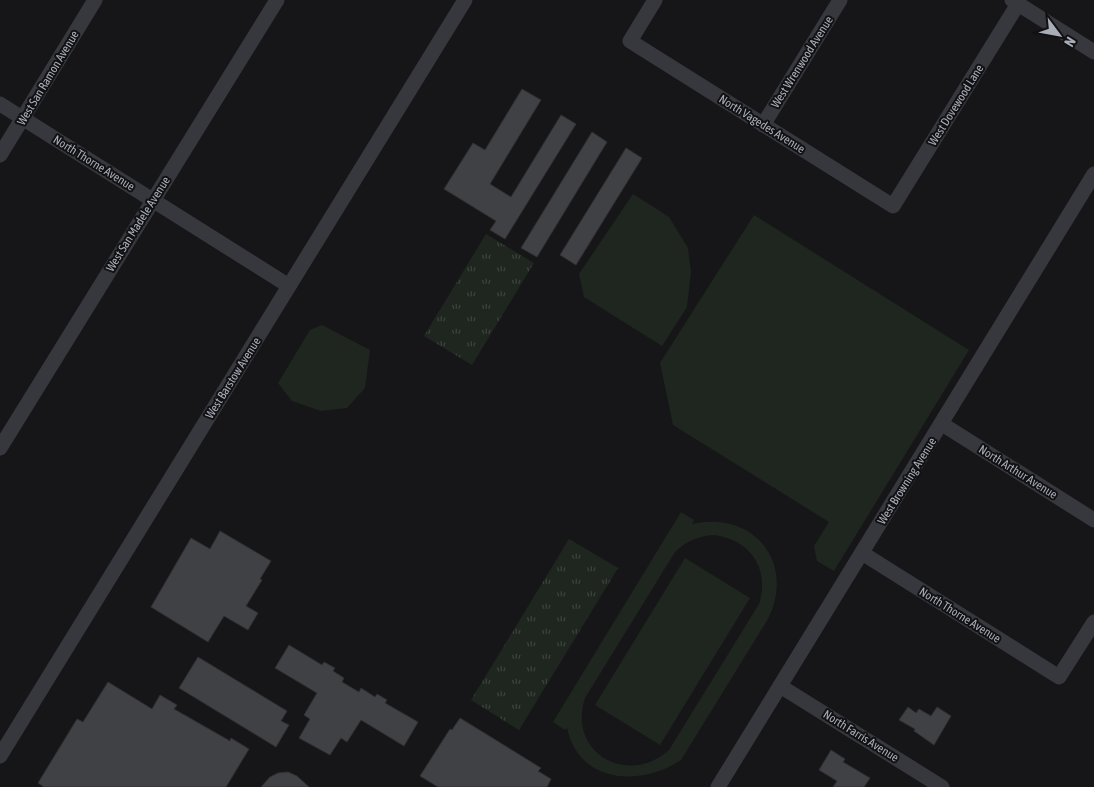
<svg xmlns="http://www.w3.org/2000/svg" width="1094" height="787" font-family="'Asap Condensed',sans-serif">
<defs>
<pattern id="park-tufts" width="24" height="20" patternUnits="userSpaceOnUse" patternTransform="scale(1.25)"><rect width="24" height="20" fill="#1e261f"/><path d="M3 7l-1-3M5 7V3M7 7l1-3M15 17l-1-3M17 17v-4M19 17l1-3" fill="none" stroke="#3c433d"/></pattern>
</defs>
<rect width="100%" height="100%" fill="#161618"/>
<g fill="#1e261f" fill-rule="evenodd">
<polygon points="633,194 669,217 688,248 691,272 687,307 662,346 584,297 579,274"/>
<polygon points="754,215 969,350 834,571 817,561 814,546 829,522 673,425 660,363"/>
<polygon points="322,325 370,350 365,388 347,408 321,411 292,401 278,383 310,330"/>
<path d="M 681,512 L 694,520 L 692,524 C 754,510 796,563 768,619 L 681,760 C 641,787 579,784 567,728 L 565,730 L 553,722 ZM 714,535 C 751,540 770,569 759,604 L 669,750 C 628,787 567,753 585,698 L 675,552 C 687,541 698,536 714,535 Z"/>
<polygon points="685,558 750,598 660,745 595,705"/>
</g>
<g fill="url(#park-tufts)">
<polygon points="486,234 534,263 472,365 424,336"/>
<polygon points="569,539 618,568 519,730 471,700"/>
</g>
<g fill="#404145" stroke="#303034">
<polygon points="522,89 541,100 490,184 511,197 561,115 576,124 505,239 490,230 496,221 444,189 473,143 485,150"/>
<polygon points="592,132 607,142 537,257 521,248"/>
<polygon points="626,148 642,158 576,265 560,255"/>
<polygon points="220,531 271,561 260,579 262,580 246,606 258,613 248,630 224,616 208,642 151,607 191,538 210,549"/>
<polygon points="289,645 322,665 324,662 335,668 333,671 344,678 342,682 359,692 361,688 375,697 377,694 387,700 385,703 418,722 404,746 361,720 347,742 341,738 330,755 299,738 310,719 304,715 317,693 275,668"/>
<polygon points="198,657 287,711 281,721 289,725 276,747 179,688"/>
<polygon points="108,682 152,709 160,695 177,705 174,709 230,741 231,738 249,749 226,787 44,787 38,783 77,719 83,722"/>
<polygon points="908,707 916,713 919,709 931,716 937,707 951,716 934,745 914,731 915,729 899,720"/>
<polygon points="460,718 541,768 538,771 551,779 547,787 438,787 420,776 450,729 452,730"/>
<polygon points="831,750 845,759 843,762 870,778 864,787 833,787 837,781 819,770"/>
<polygon points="288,772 297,776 309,787 261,787 270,777 278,773"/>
</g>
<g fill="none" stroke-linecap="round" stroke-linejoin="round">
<g stroke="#37383d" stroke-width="15">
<polyline points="655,0 630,41 893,206 1018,4"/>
<polyline points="1012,0 1094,52"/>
<polyline points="0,104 289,286"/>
<polyline points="763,125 840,0"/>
<polyline points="0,155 95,0"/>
<polyline points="942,424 1094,520"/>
<polyline points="0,448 277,0"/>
<polyline points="862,553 1059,677 1094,622"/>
<polyline points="780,686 942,787"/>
<polyline points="0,756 465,0"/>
<polyline points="718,787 1094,174"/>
</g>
</g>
<g text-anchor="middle" stroke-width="4" stroke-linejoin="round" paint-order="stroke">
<g font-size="12" fill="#a8adb8" stroke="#111113">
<text transform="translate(802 62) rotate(-58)" y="4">West Wrenwood Avenue</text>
<text transform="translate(48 78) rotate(-59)" y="4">West San Ramon Avenue</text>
<text transform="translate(956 105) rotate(-58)" y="4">West Dovewood Lane</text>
<text transform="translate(762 124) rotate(32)" y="4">North Vagedes Avenue</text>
<text transform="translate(94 163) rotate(32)" y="4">North Thorne Avenue</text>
<text transform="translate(138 224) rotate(-58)" y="4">West San Madele Avenue</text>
<text transform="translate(233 378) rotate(-58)" y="4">West Barstow Avenue</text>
<text transform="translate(1018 472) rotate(32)" y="4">North Arthur Avenue</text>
<text transform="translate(907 481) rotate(-58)" y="4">West Browning Avenue</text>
<text transform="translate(960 615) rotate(32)" y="4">North Thorne Avenue</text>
<text transform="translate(861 736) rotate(32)" y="4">North Farris Avenue</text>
</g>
</g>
<g transform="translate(1059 35) rotate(122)" stroke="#111113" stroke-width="4" paint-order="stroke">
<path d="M0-4L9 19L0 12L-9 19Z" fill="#a8adb8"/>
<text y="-8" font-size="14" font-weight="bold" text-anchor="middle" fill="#a8adb8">N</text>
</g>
</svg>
